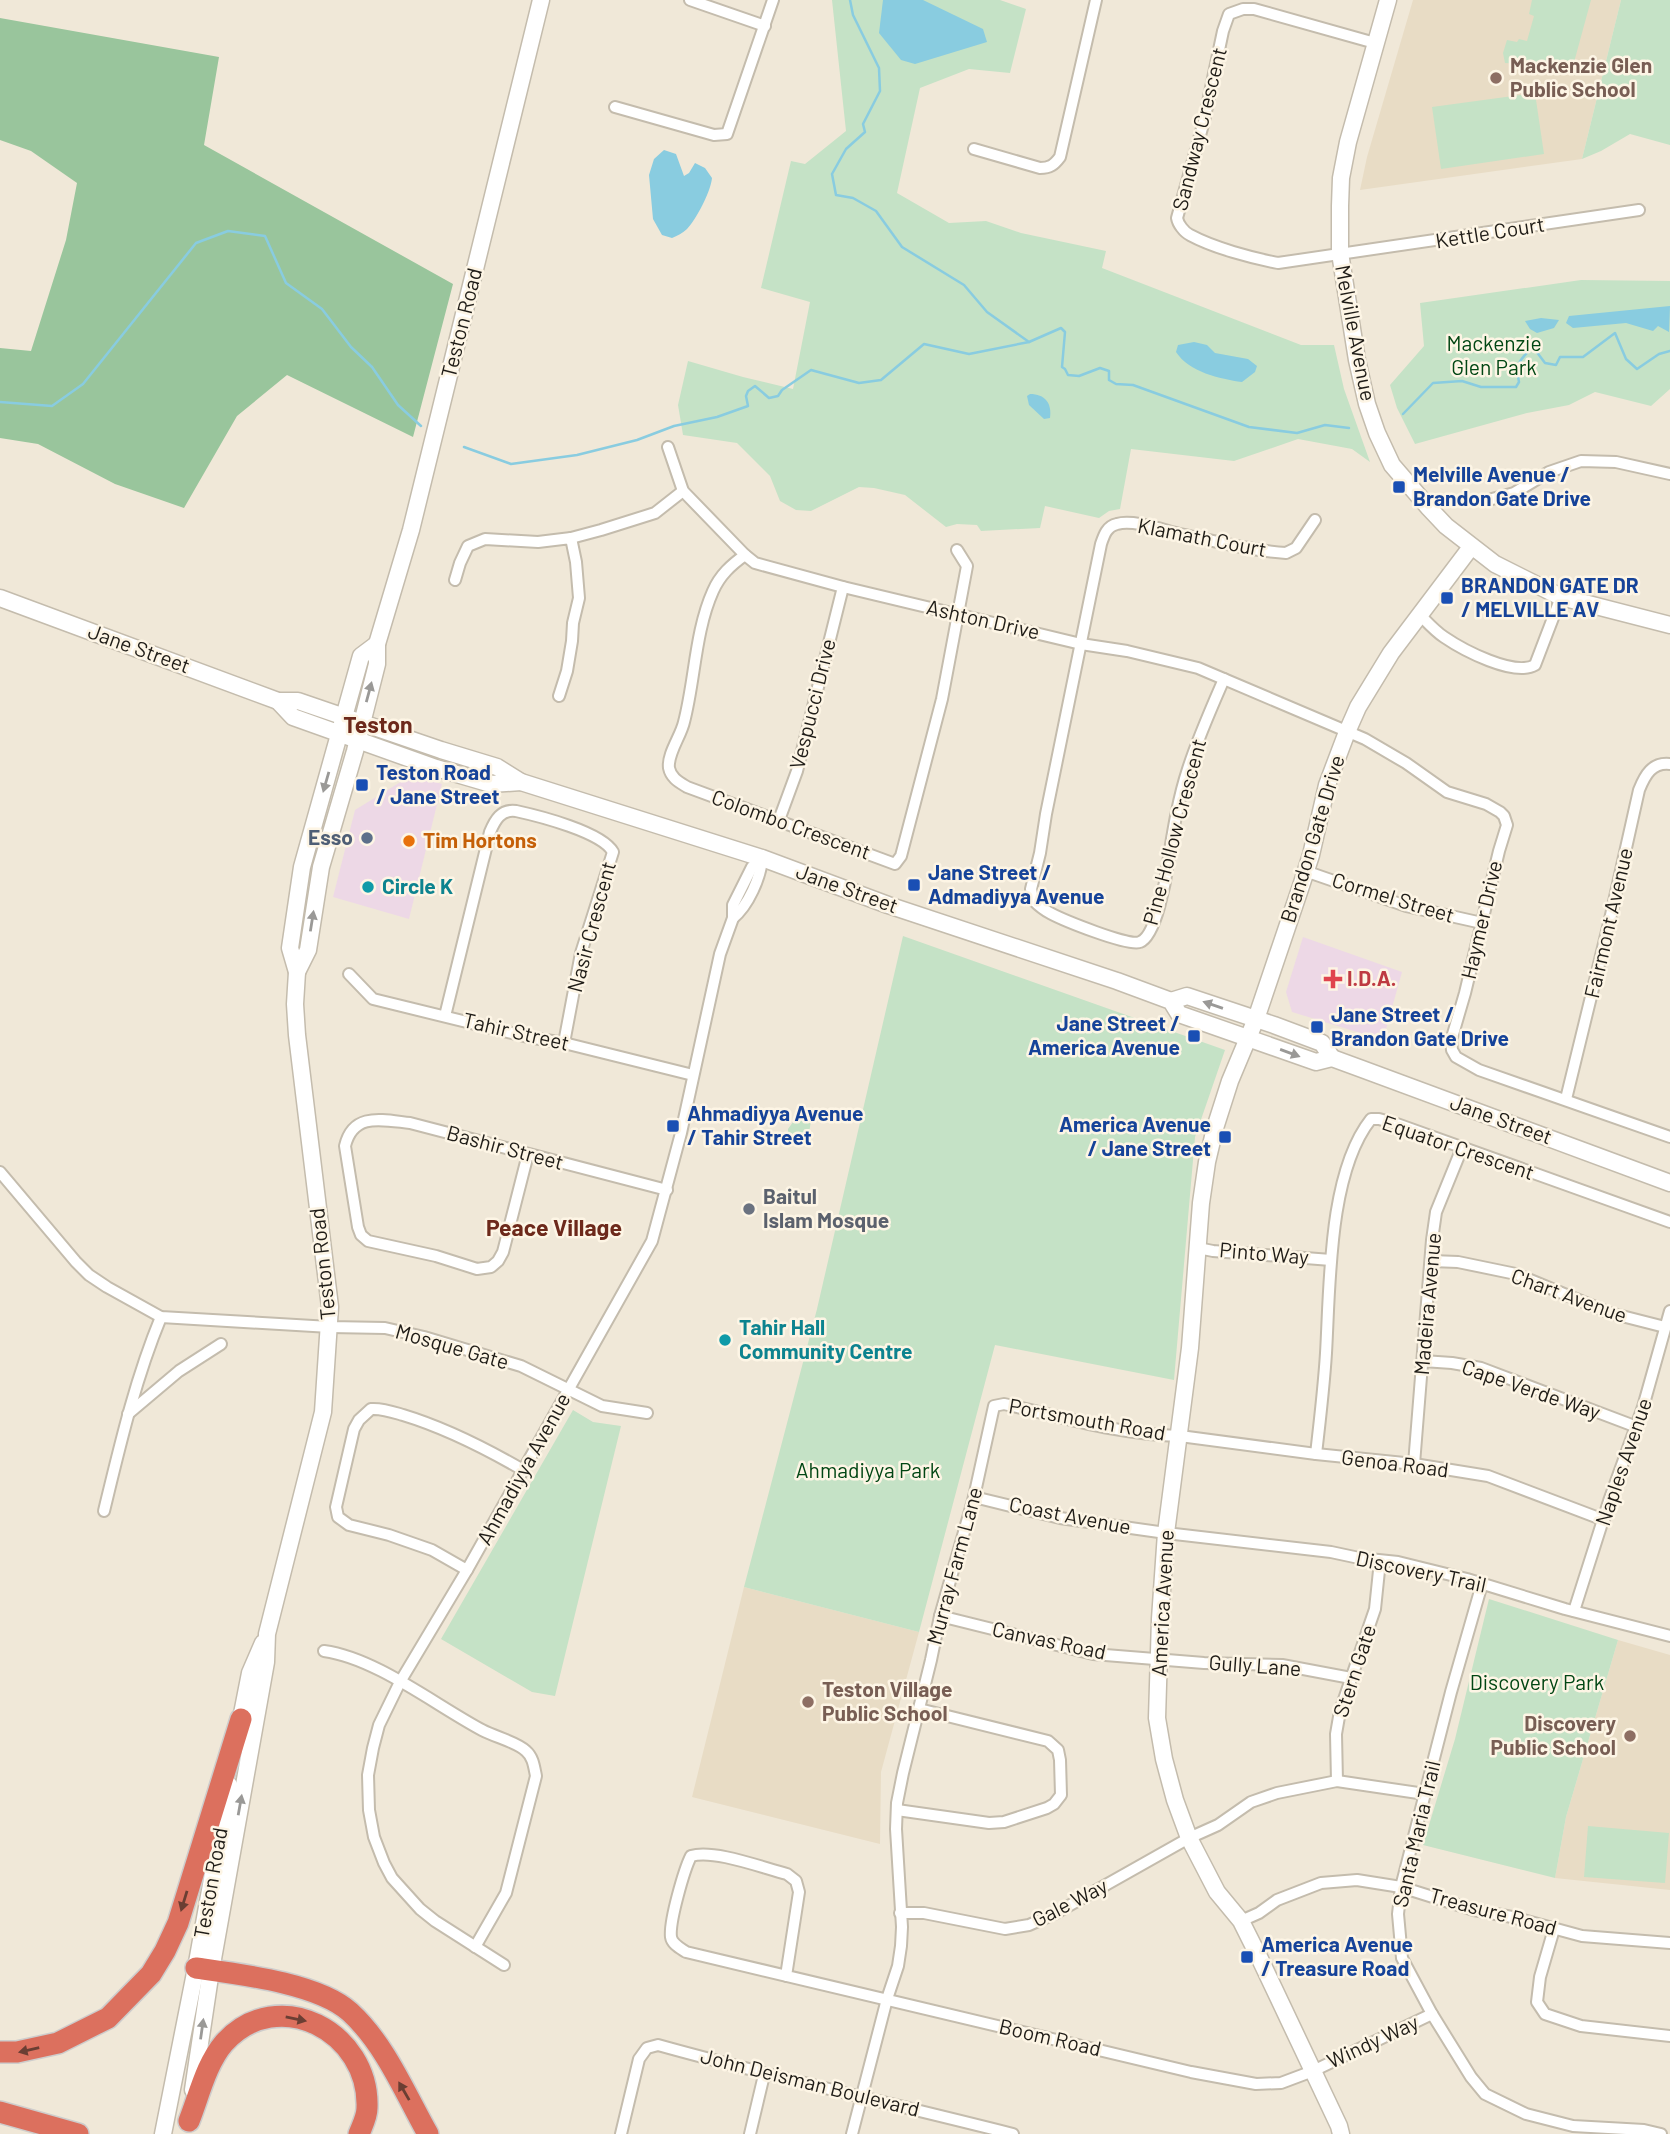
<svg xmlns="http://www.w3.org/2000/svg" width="1670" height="2134" font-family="Barlow,sans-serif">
<rect width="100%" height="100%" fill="#f0e8d8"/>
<g fill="#edd8e6">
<polygon points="412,775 442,784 409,919 333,897 355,810"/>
<polygon points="1303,937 1402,972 1383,1040 1292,1012 1286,992"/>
</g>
<g fill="#e8dcc5">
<polygon points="1413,0 1621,0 1582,159 1360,190 1367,157"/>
<polygon points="744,1587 919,1632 881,1772 880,1844 692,1797"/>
<polygon points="1618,1640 1670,1655 1670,1890 1555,1878 1566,1817"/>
</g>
<g fill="#c5e2c6">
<polygon points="832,0 1000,0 1026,9 1010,73 969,69 920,88 897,193 949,223 986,221 1021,233 1106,251 1102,268 1301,345 1334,345 1344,389 1370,462 1352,449 1298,439 1234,461 1131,449 1120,509 1109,511 1099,518 1045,506 1040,528 981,531 977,525 957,524 946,527 905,495 874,488 859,487 811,511 796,510 780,501 770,476 737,443 683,435 678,405 688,361 743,377 793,389 810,302 761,288 791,161 805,164 846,131"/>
<polygon points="1532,0 1591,0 1573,66 1505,63 1503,53 1507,40 1517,42 1519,39 1527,41 1534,16 1529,14"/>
<polygon points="1621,0 1670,0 1670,145 1630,134 1601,151 1582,159"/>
<polygon points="1535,93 1544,154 1441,169 1432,107"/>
<polygon points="1581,280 1670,281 1670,389 1651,406 1595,392 1569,405 1527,413 1415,444 1397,408 1390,385 1424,346 1420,303"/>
<polygon points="903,936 1225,1050 1195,1137 1174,1380 995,1345 919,1632 744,1587 817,1309"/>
<polygon points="798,1115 811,1121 807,1145 797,1144 794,1136 788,1134 788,1129"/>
<polygon points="573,1410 593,1422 621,1426 555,1696 532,1692 441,1639"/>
<polygon points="1489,1599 1618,1640 1566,1817 1555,1878 1423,1845 1455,1739"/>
<polygon points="1588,1826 1669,1833 1665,1883 1584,1877"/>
</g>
<polygon fill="#99c59c" points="0,18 219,57 204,145 453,284 413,437 287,375 237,416 184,508 115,484 38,444 0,438 0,348 31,351 66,240 77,183 31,151 0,140"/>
<g fill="#89cce0">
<polygon points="883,0 923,0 983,29 987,42 915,64 901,60 879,33"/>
<path d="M 664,150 L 676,154 L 684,176 L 689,173 L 695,163 L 705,168 L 712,178 C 711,191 696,220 687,229 C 683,233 677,236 672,238 L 662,235 L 653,219 L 649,175 L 654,159 Z"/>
<polygon points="1670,306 1669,332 1658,326 1653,331 1626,323 1573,328 1566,323 1569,316"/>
<polygon points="1541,318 1559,320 1554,328 1537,333 1530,329 1525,321"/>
<path d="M 1194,342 L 1207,345 L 1215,353 L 1248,359 L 1257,366 L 1255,372 L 1242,382 C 1220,379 1189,372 1176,352 L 1178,345 Z"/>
<path d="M 1030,394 C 1045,394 1052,403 1050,418 L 1044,419 L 1029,405 L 1027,396 Z"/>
</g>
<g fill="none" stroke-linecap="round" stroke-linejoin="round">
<g stroke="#89cce0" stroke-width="2.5">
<polyline points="850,0 853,15 879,68 880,91 863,124 865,132 846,149 832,174 836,195 853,198 876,211 902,247 964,285 987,312 1029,342"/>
<polyline points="0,402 52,406 83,384 196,243 228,231 265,236 286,283 322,309 351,347 372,367 398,405 421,426"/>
<path d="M 1403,414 L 1433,383 L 1462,381 L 1481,387 L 1516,387 L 1519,382 C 1515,364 1520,359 1533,347 L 1545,363 L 1556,365 L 1560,357 L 1583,357 L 1615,333 L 1626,359 L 1637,369 L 1659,354 L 1670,351"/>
<polyline points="464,447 511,464 577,455 637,440 674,426 717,417 748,406 746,396 748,391 755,386 769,398 778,396 782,390 811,370 859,383 881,380 924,344 969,354 1029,342 1061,328 1065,332 1062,367 1065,369 1068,375 1079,376 1100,368 1109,371 1109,380 1116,384 1133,385 1249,427 1297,433 1325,425 1349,428"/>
</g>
<defs>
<g id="street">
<polyline points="690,0 765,26"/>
<path d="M 1375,43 L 1254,9 L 1243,9 L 1229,14 L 1223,31 L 1204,121 L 1177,218 C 1178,224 1184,232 1190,235 C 1214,248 1252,258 1278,263 L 1639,210"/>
<polyline points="615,107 714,135 727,134 773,0"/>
<path d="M 974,149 L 1040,168 C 1050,168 1054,165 1060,157 L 1096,0"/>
<polyline points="668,447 683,491 745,555 755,563 843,587 1081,644 1127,651 1198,668 1365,739 1406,763 1447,792 1486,804 1500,812 1504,816 1507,825 1499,851 1465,993 1451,1041 1452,1050 1456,1057 1479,1070 1670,1137"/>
<polyline points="1492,499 1514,493 1549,472 1581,461 1616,462 1670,474"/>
<polyline points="571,538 601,530 655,513 683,491"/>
<path d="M 745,555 C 731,565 720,575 713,591 C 695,631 695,680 684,722 C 681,736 667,754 669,768 C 671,778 679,782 687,787 L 895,864 L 901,856 L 942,699 L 967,566 L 957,550"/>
<polyline points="455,580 460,563 468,546 485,539 538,542 571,538 576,562 579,598 573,623 572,641 567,671 559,696"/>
<path d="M 1420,615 C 1427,622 1435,631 1444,637 C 1463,650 1514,677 1535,665 L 1561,597"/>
<path d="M 1224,679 C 1211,709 1198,738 1188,769 C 1178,799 1173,832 1168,863 C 1166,879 1156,936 1140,942 C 1129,947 1063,920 1050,913 C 1044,910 1038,905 1033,900 L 1031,889 L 1040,853 L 1046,814 L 1101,544 C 1104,535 1107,526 1117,524 C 1133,519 1163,530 1180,534 C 1215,541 1251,551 1286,553 L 1296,548 L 1315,520"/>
<polyline points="779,820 797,771 843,587"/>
<polyline points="1305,871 1406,906 1482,923"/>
<path d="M 733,918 C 748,906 761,877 762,858"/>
<polyline points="349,974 373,999 528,1037 564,1043 693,1075"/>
<path d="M 445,1016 L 490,832 C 495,820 501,809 516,811 C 539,816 602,832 613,852 L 581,953 L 564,1043"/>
<path d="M 1566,1099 L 1611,915 L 1639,790 C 1645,775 1652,762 1670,764"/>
<path d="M 528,1154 L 503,1252 L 498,1261 L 491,1267 L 477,1269 L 436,1256 L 368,1241 L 361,1235 L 358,1227 L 345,1146 C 353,1112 382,1120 410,1123 L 667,1190"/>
<polyline points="0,1172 76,1262 89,1275 107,1287 161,1317 330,1327 385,1328 424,1337 521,1366 602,1406 647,1413"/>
<polyline points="1198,1248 1213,1251 1331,1260"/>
<polyline points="1431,1261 1458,1262 1516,1274 1610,1313 1665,1327"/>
<polyline points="1423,1361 1452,1363 1481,1368 1637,1427"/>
<polyline points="128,1414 179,1371 221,1344"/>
<path d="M 1316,1454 C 1320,1420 1324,1386 1326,1353 C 1330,1286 1328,1173 1371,1119 L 1379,1119 L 1397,1124 L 1670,1222"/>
<polyline points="1414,1464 1432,1240 1436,1212 1462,1148"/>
<polyline points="974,1497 1060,1518 1166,1533 1331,1552 1359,1558 1398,1562 1467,1579 1565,1609 1670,1636"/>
<path d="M 104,1511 C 120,1445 135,1380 161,1317"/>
<path d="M 467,1570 L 432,1550 L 389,1535 L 349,1525 L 338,1517 L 336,1507 L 354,1429 L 359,1420 L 371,1409 C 382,1408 393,1412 403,1415 C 446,1428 485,1448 523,1470"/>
<polyline points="1482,1584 1451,1692 1401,1887 1398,1914 1402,1958 1432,2014 1471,2077 1485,2094 1526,2114 1573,2126 1644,2130 1661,2134"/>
<polyline points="1574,1611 1609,1501 1643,1407 1670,1311"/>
<polyline points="940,1616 1093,1654 1204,1663 1282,1665 1351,1678"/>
<path d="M 324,1651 C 376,1658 435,1705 482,1730 C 495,1737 517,1742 526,1751 C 533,1757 534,1766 536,1776 L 506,1893 L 475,1947"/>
<polyline points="1337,1781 1336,1734 1340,1711 1375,1609 1380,1561"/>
<polyline points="897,1810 989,1823 1004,1822 1047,1808 1054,1804 1061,1795 1060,1760 1058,1750 1048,1741 919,1709"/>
<polyline points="900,1913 924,1913 1005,1929 1029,1925 1056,1913 1189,1838 1218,1825 1251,1802 1277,1793 1337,1781 1425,1794"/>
<polyline points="1241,1921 1259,1913 1277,1900 1321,1883 1357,1880 1401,1887 1474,1910 1512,1917 1582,1936 1670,1943"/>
<polyline points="1554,1929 1540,1977 1537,2002 1545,2014 1581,2026 1670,2036"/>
<polyline points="504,1965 435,1921 420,1909 392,1878 384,1863 374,1837 369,1810 368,1775 373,1748 379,1725 400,1682 467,1570 652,1241 681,1133 720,954 733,918 733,905 752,867 762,858"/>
<path d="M 786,1976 L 799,1892 L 796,1881 L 787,1874 C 763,1868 714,1849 691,1856 C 684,1870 669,1922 671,1937 C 672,1944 680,1948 686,1952 L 1191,2072 L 1256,2084 L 1281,2083 L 1313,2071 L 1432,2014"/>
<path d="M 621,2134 L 639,2059 L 647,2048 L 658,2045 C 776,2078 895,2104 1013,2134"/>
<polyline points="750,2134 764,2075"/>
<path d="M 852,2134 L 887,1999 L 898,1966 L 901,1946 L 902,1927 L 896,1829 L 897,1803 L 903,1773 L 931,1660 L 940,1616 L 974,1497 L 994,1406 L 1004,1404 C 1062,1417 1120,1435 1180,1436 L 1316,1454 L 1414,1464 L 1488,1476 L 1604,1520"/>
</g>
<g id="secondary">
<polyline points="1388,0 1348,142 1341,178 1340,206 1340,253 1357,360 1367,404 1377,433 1392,465 1429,508 1446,526 1495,564 1561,597 1670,625"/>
<polyline points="0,598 278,701 298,701 441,750 497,767 521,782 762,858 888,905 1117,981 1171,1001 1179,1014 1316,1062 1332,1058 1362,1069 1670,1183"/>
<polyline points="278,701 293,717 436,768 491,784 521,782"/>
<polyline points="297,972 308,950 321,867 355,751 377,664 377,644 411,530 541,0"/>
<polyline points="1171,1001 1187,996 1274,1025 1322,1043 1332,1058"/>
<polyline points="239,1729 250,1673 263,1643"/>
<polyline points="193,2090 211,1970 266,1662 267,1634 323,1412 330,1307 297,1035 295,1004 297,972 290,948 302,867 361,656 377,644"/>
<polyline points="163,2134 196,1968 229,1785"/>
<polyline points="1341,2134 1339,2126 1260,1959 1241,1921 1217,1892 1189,1838 1175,1800 1164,1759 1157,1718 1160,1619 1166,1533 1190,1348 1201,1203 1207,1162 1215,1128 1230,1081 1256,1019 1301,886 1311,855 1327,785 1347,732 1358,707 1391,653 1471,547"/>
</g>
<g id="highway">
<path d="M 196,1968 C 238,1974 318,1983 350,2012 C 385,2044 405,2093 428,2134"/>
<polyline points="0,2052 17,2052 58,2043 108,2018 151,1974 165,1951 178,1923 241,1719"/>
<polyline points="0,2112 78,2134"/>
<path d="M 189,2121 C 199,2096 206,2064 224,2043 C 278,1983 370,2032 367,2108 C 367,2117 362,2126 359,2134"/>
</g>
</defs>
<use href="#street" stroke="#c4bcad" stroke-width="14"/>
<use href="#secondary" stroke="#c4bcad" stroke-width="19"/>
<use href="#highway" stroke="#cecdcc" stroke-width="24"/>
<use href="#street" stroke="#fff" stroke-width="10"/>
<use href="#secondary" stroke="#fff" stroke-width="16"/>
<use href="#highway" stroke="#dc705e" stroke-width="21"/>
</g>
<defs><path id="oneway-solid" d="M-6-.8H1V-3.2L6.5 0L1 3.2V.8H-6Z" transform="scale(1.75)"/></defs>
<g fill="#9a9997">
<use href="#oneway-solid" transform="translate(369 692) rotate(-75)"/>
<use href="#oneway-solid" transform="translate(326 782) rotate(106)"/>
<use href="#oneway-solid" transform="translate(312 921) rotate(-81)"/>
<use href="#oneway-solid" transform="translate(1213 1005) rotate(-161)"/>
<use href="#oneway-solid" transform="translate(1290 1053) rotate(20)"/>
<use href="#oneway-solid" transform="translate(240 1805) rotate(-80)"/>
<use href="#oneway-solid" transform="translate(202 2029) rotate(-82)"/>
</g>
<g fill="#6b3e33">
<use href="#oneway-solid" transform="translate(184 1901) rotate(107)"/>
<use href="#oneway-solid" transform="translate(296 2019) rotate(11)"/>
<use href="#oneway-solid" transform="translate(29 2050) rotate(167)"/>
<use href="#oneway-solid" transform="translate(404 2091) rotate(-120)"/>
</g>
<g fill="#8d6e63" stroke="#fdf5e5" stroke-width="2.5">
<circle cx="1496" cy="78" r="7"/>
<circle cx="808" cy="1702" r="7"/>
<circle cx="1630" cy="1736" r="7"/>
</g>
<g fill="#1a4fb4" stroke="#fdf5e5" stroke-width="2.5">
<rect x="1392" y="480" width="14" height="14" rx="3.5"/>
<rect x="1440" y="591" width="14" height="14" rx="3.5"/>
<rect x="355" y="778" width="14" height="14" rx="3.5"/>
<rect x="907" y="878" width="14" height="14" rx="3.5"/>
<rect x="1310" y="1020" width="14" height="14" rx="3.5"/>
<rect x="1187" y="1029" width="14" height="14" rx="3.5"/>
<rect x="666" y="1119" width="14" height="14" rx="3.5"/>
<rect x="1218" y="1130" width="14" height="14" rx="3.5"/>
<rect x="1240" y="1950" width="14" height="14" rx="3.5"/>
</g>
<circle fill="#5c6f8a" stroke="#fdf5e5" stroke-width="2.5" cx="367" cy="838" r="7"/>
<circle fill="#e8710a" stroke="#fdf5e5" stroke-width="2.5" cx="409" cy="841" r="7"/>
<g fill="#0f9aa8" stroke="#fdf5e5" stroke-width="2.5">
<circle cx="368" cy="887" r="7"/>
<circle cx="725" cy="1340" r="7"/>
</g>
<path fill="#e0444e" stroke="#fdf5e5" stroke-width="2.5" d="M1329.5 968.5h7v7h7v7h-7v7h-7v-7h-7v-7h7z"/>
<circle fill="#6b7280" stroke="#fdf5e5" stroke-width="2.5" cx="749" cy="1209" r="7"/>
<g text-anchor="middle" stroke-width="5" stroke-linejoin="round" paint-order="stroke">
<g font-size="21" font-weight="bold" fill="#785e54" stroke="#fdf5e5" text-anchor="start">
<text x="1510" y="73">Mackenzie Glen<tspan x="1510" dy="24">Public School</tspan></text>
<text x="822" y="1697">Teston Village<tspan x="822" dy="24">Public School</tspan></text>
<text x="1616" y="1731" text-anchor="end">Discovery<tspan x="1616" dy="24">Public School</tspan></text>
</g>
<g font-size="21" fill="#1f1c17" stroke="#fdf5e5">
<text transform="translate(1200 129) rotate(-76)" y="7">Sandway Crescent</text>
<text transform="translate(1490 233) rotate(-9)" y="7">Kettle Court</text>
<text transform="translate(462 323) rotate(-76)" y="7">Teston Road</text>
<text transform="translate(1355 333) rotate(79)" y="7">Melville Avenue</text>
<text transform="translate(1202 538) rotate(11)" y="7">Klamath Court</text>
<text transform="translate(983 620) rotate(13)" y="7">Ashton Drive</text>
<text transform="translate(139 649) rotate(20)" y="7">Jane Street</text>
<text transform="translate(813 704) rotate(-76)" y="7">Vespucci Drive</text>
<text transform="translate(791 825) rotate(20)" y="7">Colombo Crescent</text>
<text transform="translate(1175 832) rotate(-75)" y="7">Pine Hollow Crescent</text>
<text transform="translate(1313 839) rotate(-73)" y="7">Brandon Gate Drive</text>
<text transform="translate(847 889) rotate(20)" y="7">Jane Street</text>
<text transform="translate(1393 898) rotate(17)" y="7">Cormel Street</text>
<text transform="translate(1482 920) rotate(-77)" y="7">Haymer Drive</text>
<text transform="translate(1609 923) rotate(-77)" y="7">Fairmont Avenue</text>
<text transform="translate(592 927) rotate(-75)" y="7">Nasir Crescent</text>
<text transform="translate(516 1032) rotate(13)" y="7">Tahir Street</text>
<text transform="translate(1501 1120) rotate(20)" y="7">Jane Street</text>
<text transform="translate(505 1148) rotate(15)" y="7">Bashir Street</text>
<text transform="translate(1458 1148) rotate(19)" y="7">Equator Crescent</text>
<text transform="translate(1264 1254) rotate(5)" y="7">Pinto Way</text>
<text transform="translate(323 1264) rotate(-96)" y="7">Teston Road</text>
<text transform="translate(1569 1296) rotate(20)" y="7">Chart Avenue</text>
<text transform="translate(1428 1304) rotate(-85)" y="7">Madeira Avenue</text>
<text transform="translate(452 1347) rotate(16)" y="7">Mosque Gate</text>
<text transform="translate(1531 1390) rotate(19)" y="7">Cape Verde Way</text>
<text transform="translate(1087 1420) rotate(10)" y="7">Portsmouth Road</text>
<text transform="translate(1624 1462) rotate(-71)" y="7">Naples Avenue</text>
<text transform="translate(1395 1464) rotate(7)" y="7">Genoa Road</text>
<text transform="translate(524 1469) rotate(-61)" y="7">Ahmadiyya Avenue</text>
<text transform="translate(1070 1516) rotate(11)" y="7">Coast Avenue</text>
<text transform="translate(955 1566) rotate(-75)" y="7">Murray Farm Lane</text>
<text transform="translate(1421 1572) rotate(12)" y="7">Discovery Trail</text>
<text transform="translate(1163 1603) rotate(-87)" y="7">America Avenue</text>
<text transform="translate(1049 1641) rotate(12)" y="7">Canvas Road</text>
<text transform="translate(1255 1666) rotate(4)" y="7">Gully Lane</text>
<text transform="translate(1355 1671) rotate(-72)" y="7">Stern Gate</text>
<text transform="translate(1417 1834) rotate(-77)" y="7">Santa Maria Trail</text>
<text transform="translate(211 1883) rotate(-80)" y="7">Teston Road</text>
<text transform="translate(1070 1903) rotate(-27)" y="7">Gale Way</text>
<text transform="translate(1493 1912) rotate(15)" y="7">Treasure Road</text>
<text transform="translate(1050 2038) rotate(13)" y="7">Boom Road</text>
<text transform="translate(1373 2042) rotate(-25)" y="7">Windy Way</text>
<text transform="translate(810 2083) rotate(14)" y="7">John Deisman Boulevard</text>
</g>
<g font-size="21" fill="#004613" stroke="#fdf5e5">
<text x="1494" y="351">Mackenzie<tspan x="1494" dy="24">Glen Park</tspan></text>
<text x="868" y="1478">Ahmadiyya Park</text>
<text x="1537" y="1690">Discovery Park</text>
</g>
<g font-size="21" font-weight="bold" fill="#164399" stroke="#fdf5e5" text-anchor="start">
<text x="1413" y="482">Melville Avenue /<tspan x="1413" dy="24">Brandon Gate Drive</tspan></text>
<text x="1461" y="593">BRANDON GATE DR<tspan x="1461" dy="24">/ MELVILLE AV</tspan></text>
<text x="376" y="780">Teston Road<tspan x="376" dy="24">/ Jane Street</tspan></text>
<text x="928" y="880">Jane Street /<tspan x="928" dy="24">Admadiyya Avenue</tspan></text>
<text x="1331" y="1022">Jane Street /<tspan x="1331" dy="24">Brandon Gate Drive</tspan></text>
<text x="1180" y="1031" text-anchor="end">Jane Street /<tspan x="1180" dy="24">America Avenue</tspan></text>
<text x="687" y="1121">Ahmadiyya Avenue<tspan x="687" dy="24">/ Tahir Street</tspan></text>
<text x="1211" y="1132" text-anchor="end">America Avenue<tspan x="1211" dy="24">/ Jane Street</tspan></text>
<text x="1261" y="1952">America Avenue<tspan x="1261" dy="24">/ Treasure Road</tspan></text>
</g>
<g font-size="21" font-weight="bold" fill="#4e5e75" stroke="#fdf5e5" text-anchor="end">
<text x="353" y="845">Esso</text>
</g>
<g font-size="21" font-weight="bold" fill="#c56008" stroke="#fdf5e5" text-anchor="start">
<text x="423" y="848">Tim Hortons</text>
</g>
<g font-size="21" font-weight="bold" fill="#0d838f" stroke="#fdf5e5" text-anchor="start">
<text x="382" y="894">Circle K</text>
<text x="739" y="1335">Tahir Hall<tspan x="739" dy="24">Community Centre</tspan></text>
</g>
<g font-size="21" font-weight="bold" fill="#be3a42" stroke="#fdf5e5" text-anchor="start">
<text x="1347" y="986">I.D.A.</text>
</g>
<g font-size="21" font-weight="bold" fill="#5b616d" stroke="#fdf5e5" text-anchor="start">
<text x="763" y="1204">Baitul<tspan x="763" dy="24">Islam Mosque</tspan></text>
</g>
<g font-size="23" font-weight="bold" fill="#6d291b" stroke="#fdf5e5">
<text x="378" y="733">Teston</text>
<text x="554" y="1236">Peace Village</text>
</g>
</g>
</svg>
